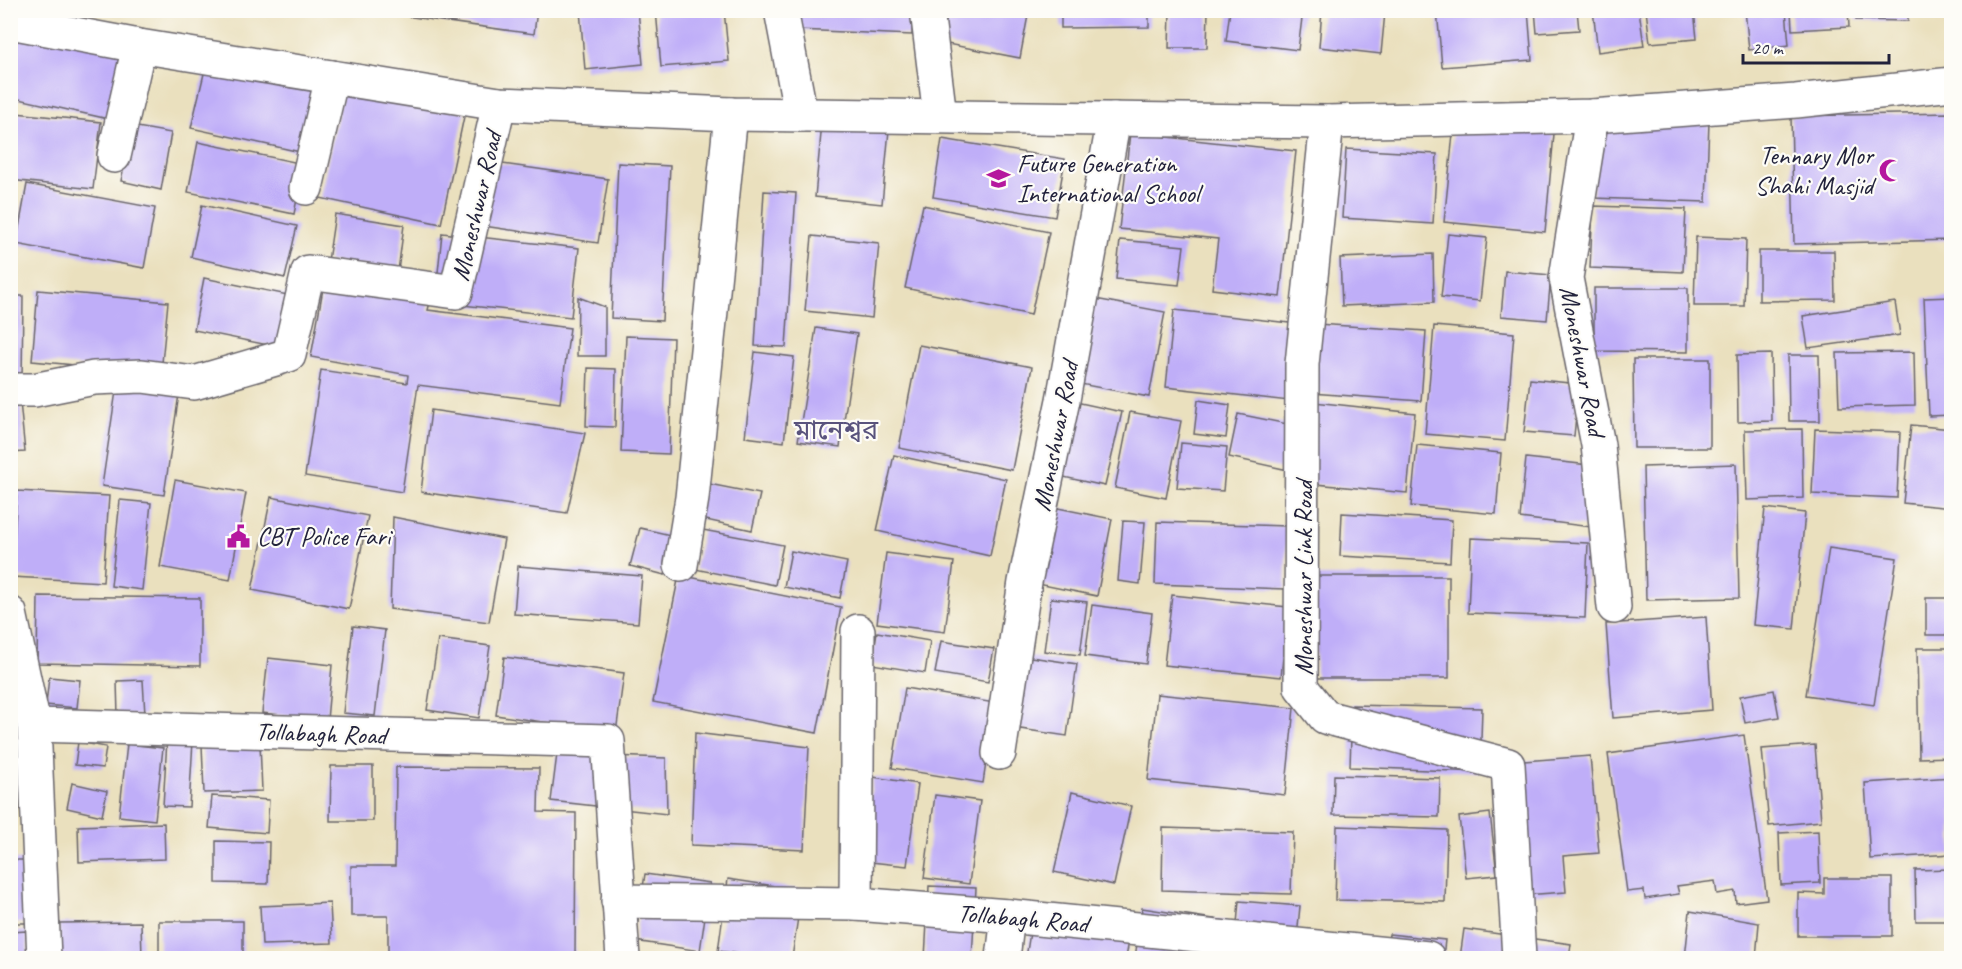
<svg xmlns="http://www.w3.org/2000/svg" width="1962" height="969" font-family="Caveat,'Noto Sans Bengali',sans-serif">
<rect width="100%" height="100%" fill="#fdfcf7"/>
<filter id="ink" filterUnits="userSpaceOnUse"><feTurbulence type="fractalNoise" baseFrequency=".0167" numOctaves="2"/><feDisplacementMap in="SourceGraphic" scale="12" xChannelSelector="R" yChannelSelector="G"/><feConvolveMatrix kernelMatrix="1 2 1 2 8 2 1 2 1" color-interpolation-filters="sRGB"/></filter>
<filter id="wash" filterUnits="userSpaceOnUse"><feTurbulence type="fractalNoise" baseFrequency=".008" numOctaves="4" result="noise"/><feDisplacementMap in="SourceGraphic" scale="24" xChannelSelector="R" yChannelSelector="G"/><feGaussianBlur stdDeviation="1.35" result="paint"/><feColorMatrix in="noise" values="0 0 0 0 0 0 0 0 0 0 0 0 0 0 0 0 0 1.4 0 .05"/><feComposite in="paint" operator="in"/></filter>
<g filter="url(#wash)">
<rect width="100%" height="100%" fill="#eae0be"/>
<g id="blocks">
<g fill="#bfaef8">
<polygon points="362,10 537,10 534,34"/>
<polygon points="580,10 638,10 643,64 585,70"/>
<polygon points="656,10 724,10 729,61 661,67"/>
<polygon points="799,10 913,10 912,35 798,30"/>
<polygon points="948,10 1029,10 1020,58 942,43"/>
<polygon points="1061,10 1149,10 1149,27 1061,28"/>
<polygon points="1170,10 1208,10 1207,48 1169,48"/>
<polygon points="1230,10 1303,10 1298,50 1226,41"/>
<polygon points="1322,10 1385,12 1381,54 1319,47"/>
<polygon points="1437,10 1528,10 1532,60 1442,67"/>
<polygon points="1535,10 1577,10 1579,30 1537,33"/>
<polygon points="1593,10 1639,10 1644,46 1598,52"/>
<polygon points="1646,10 1694,10 1697,39 1650,43"/>
<polygon points="1745,10 1786,10 1789,45 1749,50"/>
<polygon points="1791,10 1848,10 1849,27 1792,30"/>
<polygon points="1856,10 1908,10 1908,21 1856,20"/>
<polygon points="10,26 128,52 113,120 10,97"/>
<polygon points="207,61 320,86 305,153 191,128"/>
<polygon points="344,86 465,112 441,224 320,198"/>
<polygon points="16,113 101,122 93,189 10,180"/>
<polygon points="1952,113 1952,240 1794,244 1791,116"/>
<polygon points="1597,117 1709,122 1706,202 1593,198"/>
<polygon points="822,123 889,130 882,204 815,197"/>
<polygon points="1454,124 1554,134 1545,232 1444,222"/>
<polygon points="132,126 171,133 161,190 121,181"/>
<polygon points="1130,133 1296,151 1280,297 1212,289 1218,239 1119,229"/>
<polygon points="942,139 1065,159 1055,217 933,197"/>
<polygon points="198,142 304,164 294,214 188,192"/>
<polygon points="1346,149 1437,154 1433,224 1342,218"/>
<polygon points="474,160 608,179 598,243 464,223"/>
<polygon points="618,163 670,166 662,321 611,318"/>
<polygon points="27,184 155,208 144,268 16,244"/>
<polygon points="764,191 796,193 786,347 755,346"/>
<polygon points="202,205 297,226 285,278 191,257"/>
<polygon points="923,205 1049,232 1031,315 905,288"/>
<polygon points="1593,206 1686,209 1683,272 1590,268"/>
<polygon points="335,214 404,225 398,271 328,261"/>
<polygon points="442,233 579,248 571,317 435,302"/>
<polygon points="1448,234 1487,238 1480,301 1441,297"/>
<polygon points="812,236 879,243 872,318 805,311"/>
<polygon points="1696,237 1746,239 1744,306 1694,306"/>
<polygon points="1120,240 1184,246 1179,285 1116,279"/>
<polygon points="1759,251 1834,251 1835,300 1759,301"/>
<polygon points="1433,254 1434,302 1342,306 1340,258"/>
<polygon points="1505,271 1551,275 1547,320 1501,316"/>
<polygon points="204,278 293,296 283,348 194,330"/>
<polygon points="324,283 430,302 428,310 570,328 560,403 418,385 402,492 305,476 321,370 407,383 408,375 311,357"/>
<polygon points="1594,288 1688,288 1688,352 1594,351"/>
<polygon points="38,290 168,302 161,373 32,361"/>
<polygon points="10,296 23,296 22,382 10,382"/>
<polygon points="578,297 605,307 605,356 577,356"/>
<polygon points="1952,297 1952,415 1929,416 1924,298"/>
<polygon points="1090,298 1165,312 1149,397 1075,383"/>
<polygon points="1895,302 1900,335 1808,348 1803,316"/>
<polygon points="1174,310 1298,324 1289,401 1166,387"/>
<polygon points="1316,324 1426,331 1421,401 1311,393"/>
<polygon points="1434,326 1514,333 1505,441 1425,434"/>
<polygon points="816,328 857,334 840,447 798,441"/>
<polygon points="626,336 673,338 669,454 621,452"/>
<polygon points="919,345 1032,367 1012,470 899,448"/>
<polygon points="755,352 794,357 784,442 745,437"/>
<polygon points="1914,352 1915,405 1839,407 1837,353"/>
<polygon points="1771,354 1772,421 1738,422 1737,355"/>
<polygon points="1788,355 1819,355 1820,421 1789,421"/>
<polygon points="1633,359 1710,359 1710,448 1634,448"/>
<polygon points="588,368 616,369 615,427 586,426"/>
<polygon points="1530,379 1579,384 1574,436 1524,432"/>
<polygon points="117,384 179,394 164,495 102,486"/>
<polygon points="1198,400 1230,405 1226,438 1194,434"/>
<polygon points="20,402 25,452 10,453 10,403"/>
<polygon points="1076,402 1122,412 1105,486 1059,476"/>
<polygon points="1314,402 1415,413 1407,493 1306,483"/>
<polygon points="431,410 585,433 567,513 421,492"/>
<polygon points="1130,412 1181,421 1166,498 1115,488"/>
<polygon points="1238,414 1297,426 1288,470 1229,457"/>
<polygon points="1911,425 1952,429 1952,508 1903,503"/>
<polygon points="1802,429 1803,498 1747,500 1745,430"/>
<polygon points="1815,429 1900,432 1897,498 1812,494"/>
<polygon points="1181,443 1227,447 1223,491 1177,488"/>
<polygon points="1417,445 1501,453 1496,514 1411,506"/>
<polygon points="894,455 1006,479 990,556 877,531"/>
<polygon points="1526,458 1598,466 1591,527 1520,518"/>
<polygon points="1736,464 1739,598 1646,600 1643,467"/>
<polygon points="175,480 246,493 230,580 160,567"/>
<polygon points="704,483 760,494 752,530 697,518"/>
<polygon points="17,491 109,496 103,582 12,577"/>
<polygon points="271,497 368,516 349,609 252,590"/>
<polygon points="120,500 151,503 142,590 111,586"/>
<polygon points="1053,507 1112,519 1097,596 1038,584"/>
<polygon points="1765,508 1805,513 1794,629 1753,625"/>
<polygon points="1342,513 1452,520 1450,562 1340,556"/>
<polygon points="393,517 504,539 489,622 390,609"/>
<polygon points="1123,521 1145,522 1140,584 1118,581"/>
<polygon points="1157,522 1287,526 1285,589 1155,584"/>
<polygon points="640,528 675,536 665,575 630,566"/>
<polygon points="703,530 783,545 775,585 695,569"/>
<polygon points="1471,538 1588,543 1585,618 1468,613"/>
<polygon points="1829,548 1897,558 1874,705 1806,695"/>
<polygon points="791,551 847,562 840,598 784,587"/>
<polygon points="886,553 954,562 945,632 877,623"/>
<polygon points="518,566 642,576 638,623 514,614"/>
<polygon points="679,575 841,607 817,733 653,702"/>
<rect x="1316" y="576" width="133" height="102"/>
<polygon points="1172,595 1288,607 1281,677 1164,665"/>
<polygon points="38,596 200,598 200,666 37,663"/>
<polygon points="1051,598 1087,602 1080,655 1044,651"/>
<rect x="1926" y="598" width="26" height="37"/>
<polygon points="1092,605 1152,613 1146,664 1085,656"/>
<polygon points="1706,617 1712,710 1613,718 1606,624"/>
<polygon points="353,626 385,630 375,716 343,713"/>
<polygon points="877,632 930,641 925,673 872,664"/>
<polygon points="438,639 490,646 479,718 427,710"/>
<polygon points="941,641 994,649 988,682 935,673"/>
<polygon points="1917,648 1952,648 1952,757 1919,758"/>
<polygon points="1024,656 1077,664 1067,736 1014,728"/>
<polygon points="504,657 624,673 616,733 496,715"/>
<polygon points="268,658 332,665 327,720 262,713"/>
<polygon points="49,677 80,680 77,708 46,705"/>
<polygon points="143,680 145,715 118,716 117,681"/>
<polygon points="905,688 995,703 983,783 892,768"/>
<polygon points="1774,690 1779,717 1745,723 1740,696"/>
<polygon points="1157,694 1294,708 1285,795 1148,780"/>
<polygon points="1352,705 1482,708 1480,772 1350,767"/>
<polygon points="695,733 809,747 804,850 691,845"/>
<polygon points="1744,735 1767,899 1736,903 1735,891 1717,894 1715,881 1677,886 1679,894 1645,899 1644,890 1627,892 1608,754"/>
<polygon points="167,740 193,741 189,807 163,806"/>
<polygon points="78,742 106,747 103,768 75,765"/>
<polygon points="260,743 262,791 204,793 202,745"/>
<polygon points="127,744 163,748 155,820 119,816"/>
<polygon points="1815,745 1821,821 1769,826 1762,749"/>
<polygon points="557,754 666,758 667,814 551,801"/>
<polygon points="1590,756 1599,853 1563,856 1566,892 1510,896 1498,763"/>
<polygon points="10,763 16,763 13,819 10,819"/>
<polygon points="331,766 373,766 373,821 330,821"/>
<polygon points="396,767 539,768 538,812 576,813 575,958 388,958 388,916 351,916 351,866 395,866"/>
<polygon points="1334,775 1440,778 1439,817 1333,815"/>
<polygon points="873,777 918,784 907,866 862,861"/>
<polygon points="1952,777 1952,854 1870,859 1865,783"/>
<polygon points="72,783 107,791 102,816 67,808"/>
<polygon points="1072,792 1131,806 1114,885 1054,872"/>
<polygon points="935,795 980,801 969,884 924,878"/>
<polygon points="212,796 269,800 267,833 209,828"/>
<polygon points="1490,813 1497,875 1466,878 1459,817"/>
<polygon points="164,823 165,859 79,862 78,826"/>
<polygon points="1337,826 1447,830 1445,902 1335,900"/>
<polygon points="1163,828 1293,832 1291,894 1162,890"/>
<polygon points="1818,831 1820,883 1781,885 1779,833"/>
<polygon points="216,841 269,842 268,884 216,883"/>
<polygon points="10,860 25,860 26,923 10,923"/>
<polygon points="1952,869 1952,921 1916,921 1915,870"/>
<polygon points="645,874 710,883 700,951 635,941"/>
<polygon points="1824,878 1892,878 1892,936 1798,936 1798,893 1824,894"/>
<polygon points="728,879 802,890 792,958 769,958 718,951"/>
<polygon points="929,886 976,888 972,958 925,958"/>
<polygon points="1239,901 1300,906 1295,958 1234,958"/>
<polygon points="330,903 332,943 262,945 260,906"/>
<polygon points="1142,908 1226,921 1221,958 1135,958"/>
<polygon points="1690,911 1759,923 1756,958 1685,958"/>
<rect x="159" y="921" width="84" height="37"/>
<polygon points="141,922 142,958 60,958 59,923"/>
<polygon points="1031,926 1129,941 1126,958 1026,958"/>
<polygon points="1464,929 1571,944 1569,958 1460,958"/>
<polygon points="27,931 28,958 10,958 10,932"/>
<polygon points="1389,934 1445,940 1443,958 1386,958"/>
</g>
</g>
</g>
<g filter="url(#ink)">
<use href="#blocks" fill-opacity="0" stroke="#686469" stroke-width="1.5"/>
<g fill="none" stroke-linecap="round" stroke-linejoin="round">
<defs>
<g id="minor">
<polyline points="781,10 801,115"/>
<polyline points="927,10 940,116"/>
<polyline points="10,22 139,46 499,104 731,114 1327,122 1592,116 1796,101 1952,84"/>
<polyline points="1592,116 1566,278 1598,445 1614,607"/>
<polyline points="1327,122 1302,364 1301,687 1325,717 1508,765 1519,958"/>
<polyline points="114,156 139,46"/>
<polyline points="306,188 332,77"/>
<polyline points="10,390 34,390 94,378 142,376 194,383 289,355 308,272 456,292 499,104"/>
<polyline points="681,565 692,498 731,114"/>
<polyline points="10,613 34,725 44,958"/>
<polyline points="34,725 608,741 623,958"/>
<polyline points="999,753 1025,582 1063,400 1114,119"/>
<polyline points="618,901 856,904 1008,916 1428,958"/>
<polyline points="856,904 858,631"/>
<polyline points="1003,958 1008,916"/>
</g>
</defs>
<use href="#minor" stroke="#686469" stroke-width="36"/>
<use href="#minor" stroke="#fff" stroke-width="33"/>
</g>
</g>
<defs>
<symbol id="mosque-bare" viewBox="-9 -9 18 18"><path d="M3.5-4.9A6 6 0 1 0 3.5 4.9A5 5 0 1 1 3.5-4.9Z" fill="#b5179e" stroke="#fdfcf7" stroke-width="2.5" paint-order="stroke"/></symbol>
<symbol id="school-bare" viewBox="-9 -9 18 18"><path d="M0-5L7-2L0 1L-7-2ZM-4 1L0 2.5L4 1V4Q0 6-4 4Z" fill="#b5179e" stroke="#fdfcf7" stroke-width="2.5" paint-order="stroke"/></symbol>
<symbol id="civic-bare" viewBox="-9 -9 18 18"><path d="M-.6-6.5H3V-4.5H.6V-3L4-1V1h2V6H-6V1h2V-1L-.6-3ZM-1.2 2.5V6h2.4V2.5Z" fill="#b5179e" stroke="#fdfcf7" stroke-width="2.5" paint-order="stroke"/></symbol>
</defs>
<g fill-rule="evenodd">
<use href="#mosque-bare" x="1874" y="154" width="33" height="33"/>
<use href="#school-bare" x="982" y="162" width="33" height="33"/>
<use href="#civic-bare" x="222" y="520" width="33" height="33"/>
</g>
<g text-anchor="middle" stroke-width="4.5" stroke-linejoin="round" paint-order="stroke">
<g font-size="26" fill="#22223b" stroke="#fdfcf7" text-anchor="start">
<text x="1873" y="164" text-anchor="end">Tennary Mor<tspan x="1873" dy="30">Shahi Masjid</tspan></text>
<text x="1017" y="172">Future Generation<tspan x="1017" dy="30">International School</tspan></text>
<text x="257" y="545">CBT Police Fari</text>
</g>
<g font-size="26" fill="#22223b" stroke="#fdfcf7">
<text transform="translate(476 206) rotate(-77)" y="9">Moneshwar Road</text>
<text transform="translate(1583 361) rotate(79)" y="9">Moneshwar Road</text>
<text transform="translate(1055 436) rotate(-79)" y="9">Moneshwar Road</text>
<text transform="translate(1303 578) rotate(-90)" y="9">Moneshwar Link Road</text>
<text transform="translate(321 733) rotate(2)" y="9">Tollabagh Road</text>
<text transform="translate(1023 918) rotate(5)" y="9">Tollabagh Road</text>
</g>
<g font-size="27" fill="#59537d" stroke="#fdfcf7">
<text x="836" y="439">মানেশ্বর</text>
</g>
</g>
<rect width="1962" height="969" fill="none" stroke="#fdfcf7" stroke-width="36"/>
<path d="M1743 54v9h146v-9" fill="none" stroke="#22223b" stroke-width="3"/>
<text x="1752" y="54" font-size="18" fill="#22223b" stroke="#fdfcf7" stroke-width="4.5" paint-order="stroke">20 m</text>
</svg>
